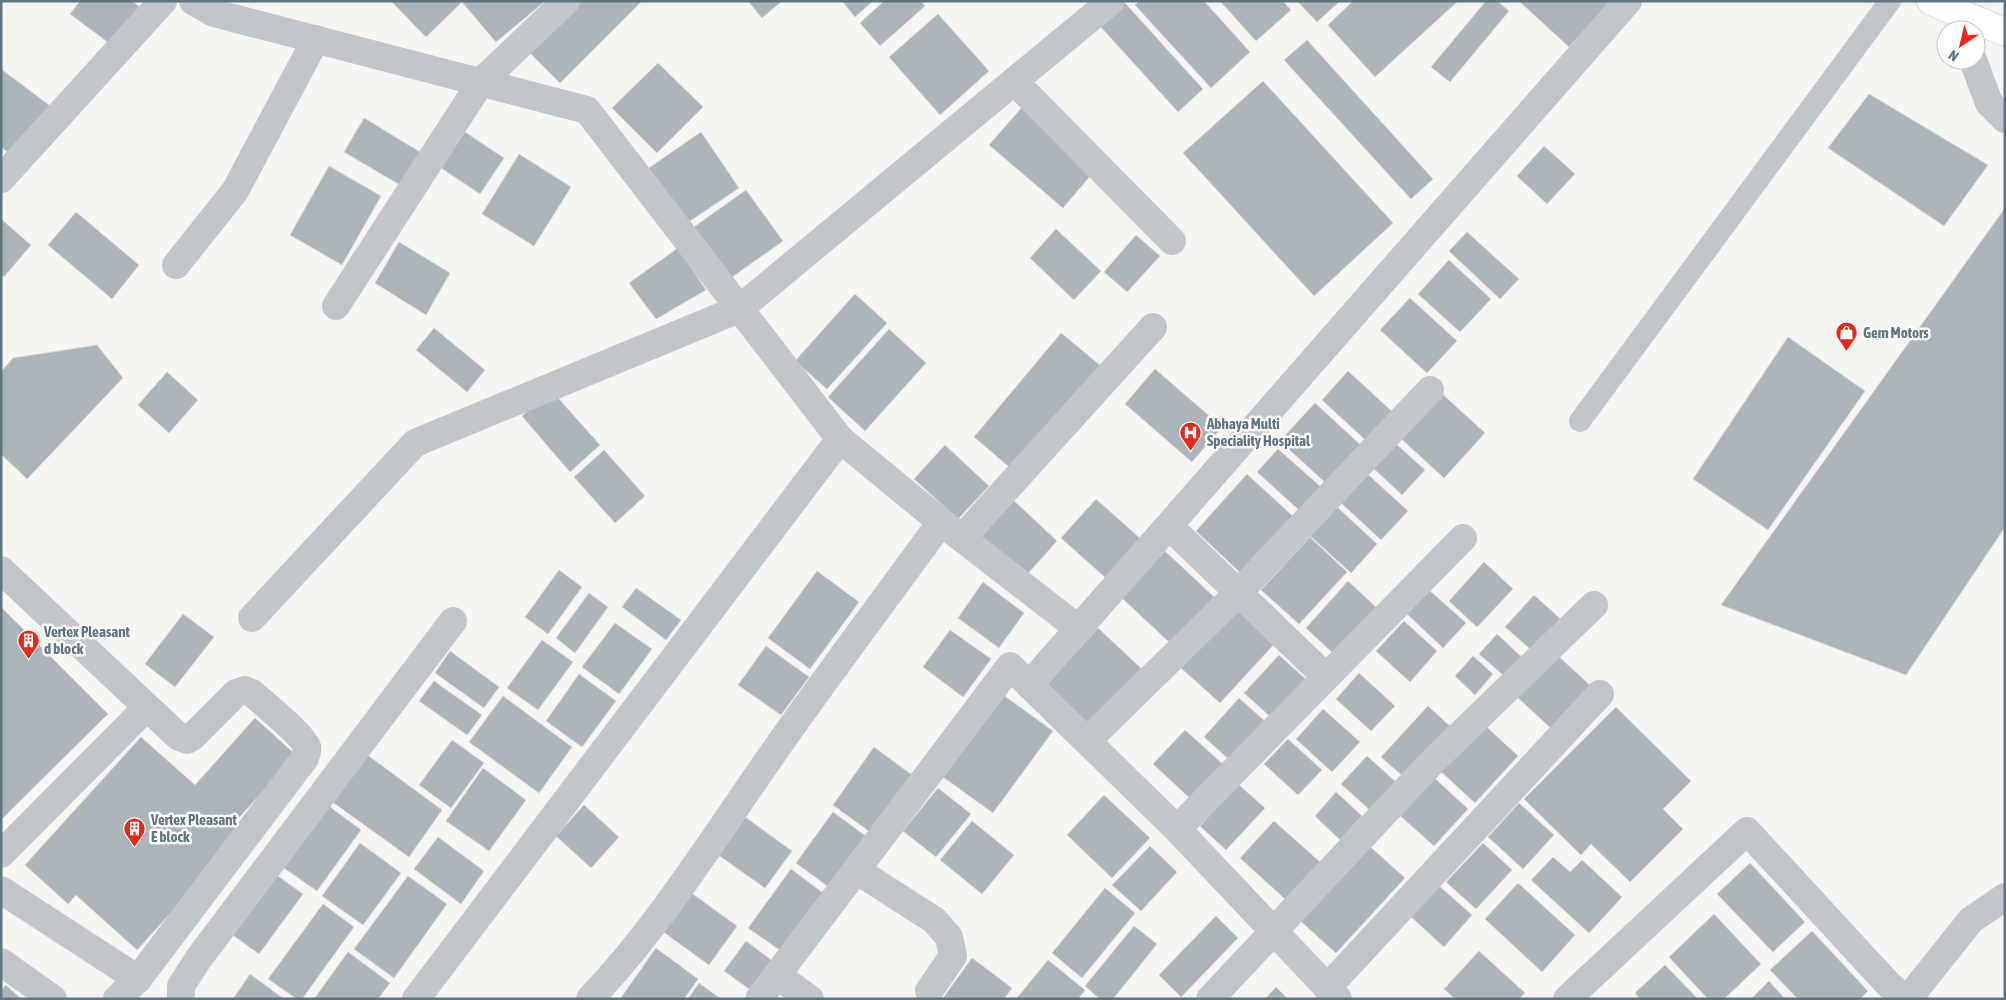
<svg xmlns="http://www.w3.org/2000/svg" width="2006" height="1000" font-family="'Asap Condensed',sans-serif">
<rect width="100%" height="100%" fill="#f6f5f1"/>
<g fill="#abb5b9" stroke="#d7d6d4">
<polygon points="80,1 132,1 145,11 117,49 70,14"/>
<polygon points="391,1 459,1 461,3 426,37"/>
<polygon points="461,1 541,1 543,3 496,42"/>
<polygon points="582,1 642,1 560,83 530,53"/>
<polygon points="748,1 782,1 762,18"/>
<polygon points="842,1 873,1 855,17"/>
<polygon points="884,1 921,1 925,6 880,46 860,23"/>
<polygon points="1139,1 1204,1 1250,52 1211,88 1135,5"/>
<polygon points="1220,1 1283,1 1291,10 1256,41"/>
<polygon points="1297,1 1340,1 1317,22"/>
<polygon points="1353,1 1458,1 1375,77 1328,25"/>
<polygon points="1486,1 1497,1 1509,11 1450,82 1431,67"/>
<polygon points="1519,1 1611,1 1569,47"/>
<polygon points="1125,3 1203,89 1178,112 1100,26"/>
<polygon points="938,14 989,71 940,115 889,57"/>
<polygon points="1307,40 1433,179 1411,199 1284,60"/>
<polygon points="658,63 703,107 657,153 612,108"/>
<polygon points="1,69 53,108 16,158 1,147"/>
<polygon points="1263,81 1393,223 1314,296 1183,153"/>
<polygon points="1869,94 1988,165 1944,226 1828,148"/>
<polygon points="1024,105 1097,168 1063,208 989,145"/>
<polygon points="364,118 420,152 400,185 344,152"/>
<polygon points="462,130 504,158 480,194 438,166"/>
<polygon points="701,132 739,188 684,225 646,170"/>
<polygon points="1544,146 1575,174 1547,204 1517,176"/>
<polygon points="519,154 571,187 534,246 482,214"/>
<polygon points="329,166 381,196 342,265 290,235"/>
<polygon points="746,190 783,241 728,280 691,229"/>
<polygon points="2005,208 2005,527 1906,675 1721,605"/>
<polygon points="76,212 139,265 112,299 48,245"/>
<polygon points="1,219 31,245 4,277 1,275"/>
<polygon points="1056,229 1101,271 1074,300 1030,258"/>
<polygon points="1467,232 1519,279 1500,299 1449,251"/>
<polygon points="1136,235 1160,256 1127,292 1104,272"/>
<polygon points="399,242 450,273 426,315 375,283"/>
<polygon points="678,248 706,290 656,319 629,283"/>
<polygon points="1449,260 1491,299 1460,332 1418,294"/>
<polygon points="855,294 887,323 827,389 795,361"/>
<polygon points="1410,298 1457,341 1427,373 1380,330"/>
<polygon points="434,328 485,370 467,392 416,350"/>
<polygon points="889,329 926,363 865,431 828,397"/>
<polygon points="1061,333 1101,366 1014,471 974,437"/>
<polygon points="1788,337 1865,391 1768,530 1693,479"/>
<polygon points="97,345 123,378 27,479 1,454 1,372 13,358"/>
<polygon points="1155,369 1222,427 1192,462 1125,404"/>
<polygon points="1348,371 1399,418 1373,447 1322,400"/>
<polygon points="167,372 198,400 169,433 138,405"/>
<polygon points="551,390 600,445 570,472 522,416"/>
<polygon points="1439,391 1485,433 1444,478 1398,436"/>
<polygon points="1315,403 1365,449 1330,487 1280,441"/>
<polygon points="1394,442 1425,470 1402,495 1372,467"/>
<polygon points="945,445 989,486 958,519 914,479"/>
<polygon points="1278,449 1322,488 1300,511 1257,472"/>
<polygon points="604,450 645,496 615,523 574,477"/>
<polygon points="1363,470 1408,511 1381,540 1337,499"/>
<polygon points="1247,474 1298,521 1246,578 1196,531"/>
<polygon points="1009,496 1057,541 1023,579 974,534"/>
<polygon points="1096,499 1143,541 1107,579 1061,538"/>
<polygon points="1335,505 1377,544 1351,573 1308,534"/>
<polygon points="1310,537 1347,572 1299,624 1261,590"/>
<polygon points="1165,551 1214,597 1171,644 1122,598"/>
<polygon points="1484,562 1513,589 1477,627 1449,601"/>
<polygon points="559,570 582,587 548,634 525,617"/>
<polygon points="817,571 859,602 810,669 768,638"/>
<polygon points="1348,581 1379,610 1336,656 1306,628"/>
<polygon points="983,582 1024,613 999,648 958,618"/>
<polygon points="636,588 681,620 666,640 622,607"/>
<polygon points="1429,590 1466,623 1443,648 1407,614"/>
<polygon points="589,593 608,607 575,653 556,638"/>
<polygon points="1534,595 1565,623 1536,654 1505,627"/>
<polygon points="1239,605 1278,640 1220,703 1181,668"/>
<polygon points="1,607 108,714 1,820"/>
<polygon points="183,614 214,637 175,687 145,664"/>
<polygon points="1404,621 1437,651 1410,682 1376,651"/>
<polygon points="615,623 652,649 619,694 582,667"/>
<polygon points="1098,628 1145,672 1093,728 1046,685"/>
<polygon points="950,630 991,659 963,697 923,667"/>
<polygon points="1497,634 1528,663 1510,681 1479,654"/>
<polygon points="542,640 573,662 538,710 507,688"/>
<polygon points="766,646 809,677 781,715 738,685"/>
<polygon points="450,651 499,687 484,708 435,673"/>
<polygon points="1556,654 1593,688 1554,731 1517,697"/>
<polygon points="1279,655 1309,682 1274,720 1244,693"/>
<polygon points="1473,656 1493,674 1475,695 1455,676"/>
<polygon points="1359,673 1395,706 1371,731 1336,699"/>
<polygon points="579,674 616,701 582,747 546,721"/>
<polygon points="434,681 482,715 467,735 419,701"/>
<polygon points="999,692 1053,731 993,813 939,774"/>
<polygon points="503,696 572,747 539,793 469,742"/>
<polygon points="1239,698 1268,724 1233,763 1204,737"/>
<polygon points="1428,706 1452,728 1405,778 1381,757"/>
<polygon points="1616,707 1691,781 1663,809 1683,829 1630,882 1591,844 1581,855 1524,799"/>
<polygon points="1323,709 1360,742 1332,772 1296,739"/>
<polygon points="255,718 296,755 235,822 245,831 137,950 76,895 68,904 25,865 141,737 195,785"/>
<polygon points="1479,720 1518,756 1475,803 1436,767"/>
<polygon points="1185,730 1226,767 1194,802 1153,764"/>
<polygon points="1288,739 1322,770 1298,795 1264,764"/>
<polygon points="452,740 484,763 451,808 419,785"/>
<polygon points="874,747 912,775 870,832 833,805"/>
<polygon points="366,754 442,810 409,857 331,801"/>
<polygon points="1367,756 1397,783 1371,811 1341,784"/>
<polygon points="483,768 526,800 489,851 446,821"/>
<polygon points="1430,774 1468,809 1434,846 1396,812"/>
<polygon points="1238,784 1265,808 1226,850 1200,826"/>
<polygon points="938,788 971,814 936,857 903,831"/>
<polygon points="1336,792 1362,816 1340,840 1315,816"/>
<polygon points="1104,795 1150,838 1112,878 1067,835"/>
<polygon points="1519,803 1554,835 1523,869 1488,837"/>
<polygon points="326,804 361,830 317,891 281,866"/>
<polygon points="584,805 619,837 591,868 556,836"/>
<polygon points="833,812 867,837 830,888 796,863"/>
<polygon points="741,814 792,851 765,888 714,852"/>
<polygon points="972,821 1014,855 982,894 940,860"/>
<polygon points="1274,821 1320,862 1285,899 1240,858"/>
<polygon points="438,837 484,871 461,904 414,869"/>
<polygon points="1365,842 1405,878 1336,953 1296,917"/>
<polygon points="360,843 401,873 363,925 322,896"/>
<polygon points="1483,843 1512,870 1476,909 1446,882"/>
<polygon points="1150,846 1177,872 1141,911 1112,885"/>
<polygon points="1553,857 1570,872 1582,860 1622,897 1589,933 1531,880"/>
<polygon points="1750,863 1805,922 1773,952 1717,894"/>
<polygon points="791,869 823,893 781,951 748,928"/>
<polygon points="271,871 303,894 259,954 227,931"/>
<polygon points="408,876 447,904 394,978 354,949"/>
<polygon points="1518,883 1575,935 1542,972 1485,919"/>
<polygon points="1437,884 1472,915 1444,947 1409,915"/>
<polygon points="1105,888 1135,913 1082,978 1052,953"/>
<polygon points="690,892 737,926 709,965 662,931"/>
<polygon points="323,904 354,927 302,999 297,999 268,979"/>
<polygon points="1714,914 1761,964 1724,999 1708,999 1669,957"/>
<polygon points="1216,916 1238,938 1181,997 1159,975"/>
<polygon points="1134,926 1157,944 1113,999 1100,999 1085,986"/>
<polygon points="1812,931 1868,991 1860,999 1798,999 1770,970"/>
<polygon points="746,941 774,962 752,991 724,971"/>
<polygon points="656,948 698,979 684,999 620,999"/>
<polygon points="1479,951 1525,993 1519,999 1455,999 1444,989"/>
<polygon points="348,952 390,983 378,999 314,999"/>
<polygon points="972,958 1012,988 1004,999 943,998"/>
<polygon points="1048,960 1085,990 1078,999 1016,999"/>
<polygon points="1665,965 1698,999 1640,999 1635,993"/>
<polygon points="250,974 284,999 233,999"/>
<polygon points="1769,981 1785,999 1751,999"/>
<polygon points="699,983 721,999 688,999"/>
<polygon points="6,985 21,999 1,999 1,990"/>
<polygon points="1276,987 1288,999 1265,999"/>
</g>
<g fill="none" stroke-linecap="round" stroke-linejoin="round">
<defs>
<polyline id="trunk" points="1931,1 2005,32"/>
</defs>
<use href="#trunk" stroke="#b5babc" stroke-width="29"/>
<polyline stroke="#c0c6c9" stroke-width="22" points="1580,421 1890,1"/>
<g stroke="#c0c6c9" stroke-width="28">
<polyline points="193,1 214,13 587,110 840,439 941,522 1079,629"/>
<polyline points="1973,60 1989,103 2005,119"/>
<polyline points="1015,82 1172,241"/>
<polyline points="1,179 163,1"/>
<polyline points="176,265 235,191 316,39"/>
<polyline points="336,306 481,82 566,1"/>
<polyline points="1169,526 1326,677"/>
<polyline points="962,538 1153,327"/>
<path d="M 1,570 L 179,737 L 187,740 L 192,737 L 236,693 L 245,690 L 252,693 C 263,703 303,735 307,747 C 308,751 306,754 305,758 L 138,979 L 117,999"/>
<polyline points="252,618 415,443 739,309 1111,1"/>
<polyline points="1029,685 1628,1"/>
<polyline points="1087,741 1238,593 1430,390"/>
<polyline points="1177,829 1463,538"/>
<polyline points="1,854 146,708"/>
<polyline points="856,870 934,920 949,937 953,956 929,991"/>
<polyline points="1,890 138,979"/>
<polyline points="1,962 53,999"/>
<polyline points="777,975 810,999"/>
<polyline points="1327,988 1600,694"/>
<polyline points="181,999 181,986 199,958 453,621"/>
<polyline points="416,999 840,439"/>
<path d="M 590,999 C 662,923 716,834 776,749 C 830,672 886,598 941,522"/>
<polyline points="759,999 1010,666 1177,829 1338,999"/>
<polyline points="1210,999 1434,760 1594,605"/>
<polyline points="1567,999 1747,831 1888,984 1905,999"/>
<polyline points="1908,999 1971,920 2005,897"/>
</g>
<use href="#trunk" stroke="#fff" stroke-width="28"/>
</g>
<defs>
<symbol id="shop-pin" viewBox="-11 -11 22 30"><path d="M0 17L-7.5 6A9.5 9.5 0 1 1 7.5 6Z" fill="#ef2618" stroke="#fff"/><path d="M-5-2.5h2.3a2.7 3.5 0 0 1 5.4 0H5L5.5 6h-11ZM-1.5-2.5h3a1.5 2.3 0 0 0-3 0Z" fill="#fff"/></symbol>
<symbol id="hospital-pin" viewBox="-11 -11 22 30"><path d="M0 17L-7.5 6A9.5 9.5 0 1 1 7.5 6Z" fill="#ef2618" stroke="#fff"/><path d="M-5-5h3v3.5h4V-5h3V5h-3V1.5h-4V5h-3Z" fill="#fff"/></symbol>
<symbol id="building-pin" viewBox="-11 -11 22 30"><path d="M0 17L-7.5 6A9.5 9.5 0 1 1 7.5 6Z" fill="#ef2618" stroke="#fff"/><path d="M-4-6H4V6H1V3H-1V6H-4ZM-2.5-4.3h1.7v1.8h-1.7ZM.8-4.3h1.7v1.8H.8ZM-2.5-1h1.7V.8h-1.7ZM.8-1h1.7V.8H.8Z" fill="#fff"/></symbol>
</defs>
<g fill-rule="evenodd">
<use href="#shop-pin" x="1834" y="320" width="25" height="34"/>
<use href="#hospital-pin" x="1178" y="420" width="25" height="34"/>
<use href="#building-pin" x="16" y="628" width="25" height="34"/>
<use href="#building-pin" x="122" y="816" width="25" height="34"/>
</g>
<g text-anchor="middle" stroke-width="5" stroke-linejoin="round" paint-order="stroke">
<g font-size="15" font-weight="bold" fill="#5e767f" stroke="#fff" text-anchor="start">
<text x="1863" y="338">Gem Motors</text>
<text x="1207" y="429">Abhaya Multi<tspan x="1207" dy="17">Speciality Hospital</tspan></text>
<text x="44" y="637">Vertex Pleasant<tspan x="44" dy="17">d block</tspan></text>
<text x="151" y="825">Vertex Pleasant<tspan x="151" dy="17">E block</tspan></text>
</g>
</g>
<rect width="2006" height="1000" fill="none" stroke="#5e767f" stroke-width="5"/>
<g transform="translate(1961 45) rotate(215)"><circle r="24" fill="#ffffff" stroke="#bfc8cc"/>
<path d="M0-4L9 19L0 12L-9 19Z" fill="#ef2618"/>
<text y="-8" font-size="14" font-weight="bold" text-anchor="middle" fill="#5e767f">N</text>
</g>
</svg>
